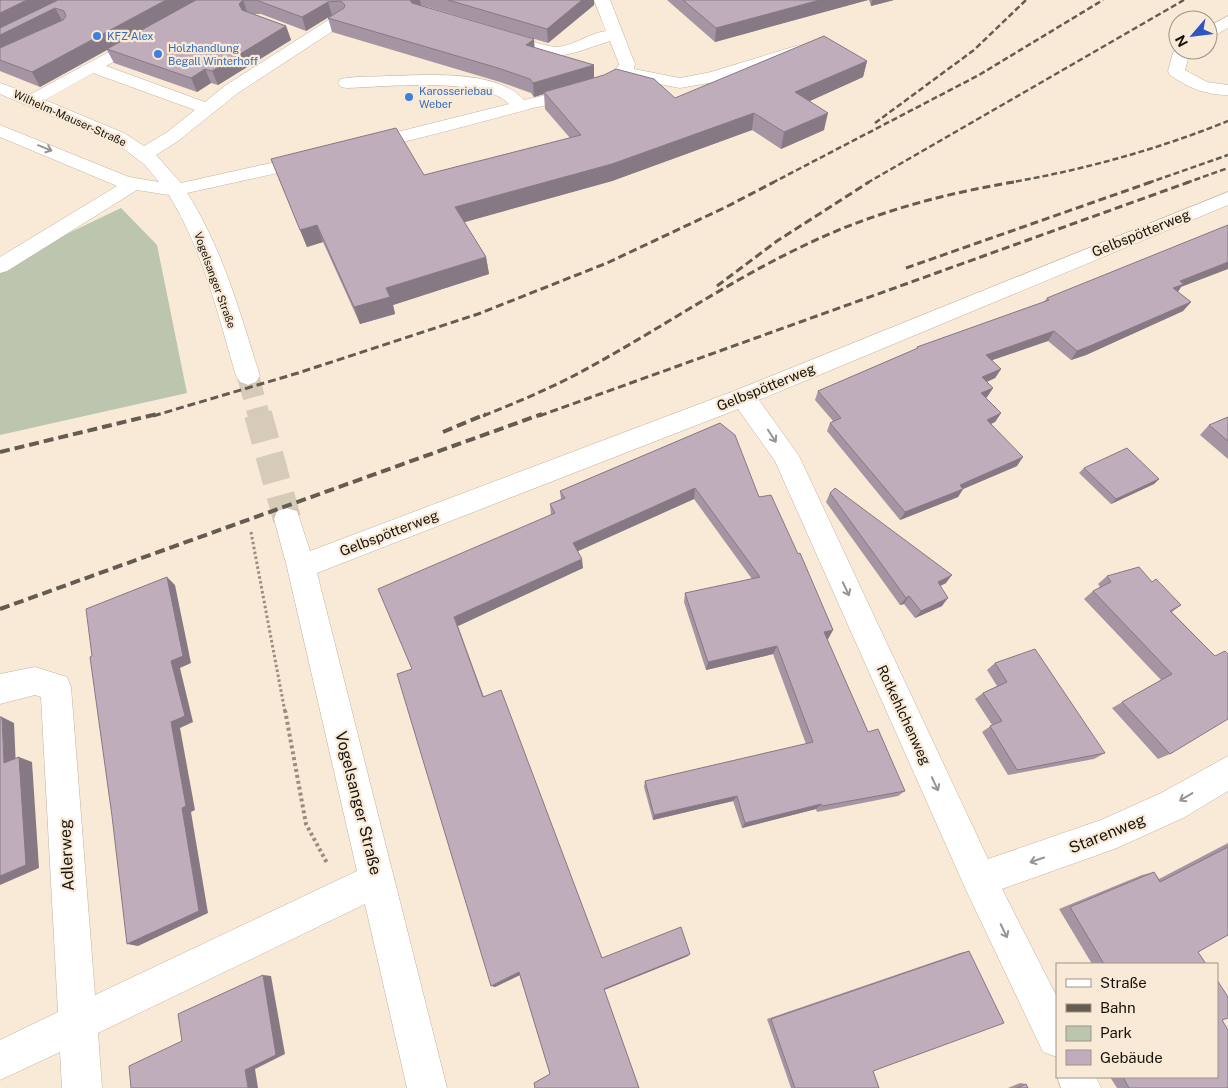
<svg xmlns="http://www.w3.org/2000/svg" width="1228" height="1088" font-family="'Public Sans',sans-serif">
<rect width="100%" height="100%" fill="#f8ead6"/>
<polygon fill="#bcc5ad" points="121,208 157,245 187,393 0,435 0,266"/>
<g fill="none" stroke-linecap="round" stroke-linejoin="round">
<polyline stroke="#d6cab8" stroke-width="22" stroke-dasharray="22 11" stroke-linecap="butt" points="248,376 259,416"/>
<polyline stroke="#d6cab8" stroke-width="28" stroke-dasharray="28 14" stroke-linecap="butt" points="258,414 287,519"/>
<defs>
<g id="minor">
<path d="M 594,0 L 610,0 L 635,64 L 634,69 L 680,78 L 711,72 L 799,45 L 805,47 L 807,50 L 805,53 L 720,81 L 680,88 L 627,78 C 601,96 564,101 533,108 C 478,123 420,138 364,152 L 357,150 L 355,146 L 357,142 L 509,104 C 483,76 384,87 347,88 L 341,87 L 338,83 L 341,79 C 356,76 372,77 387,76 C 425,75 497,69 524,100 C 545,95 611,84 619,64 L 610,41 L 577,52 L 555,57 L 493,38 L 491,35 L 493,32 L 499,30 C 514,34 543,47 557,47 C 574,46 589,33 606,31 Z"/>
<path d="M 339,15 L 345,17 L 347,20 L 345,23 L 238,93 L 178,141 L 156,155 L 181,183 L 311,154 L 318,156 L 320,160 L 318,164 L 187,193 C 223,249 240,313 260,376 L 256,382 L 248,385 L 240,382 L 236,376 C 218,314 203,251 169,195 L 137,190 L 7,271 L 0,273 L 0,257 L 117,186 L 0,137 L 0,125 L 129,177 L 159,182 L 145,165 L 116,143 L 0,94 L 0,83 L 31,94 L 144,33 L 150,35 L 152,38 L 150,41 L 106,66 L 205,102 L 226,85 L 333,17 ZM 93,73 L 195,110 L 166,133 L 144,146 L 124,133 L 45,100 Z"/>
<polygon points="1228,16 1228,28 1208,39 1208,27"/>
<path d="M 1178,47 L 1178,50 L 1193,50 L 1189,55 L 1185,70 L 1207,82 L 1228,85 L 1228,95 C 1206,95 1188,88 1170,75 L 1168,71 L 1173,53 Z"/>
<polygon points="1228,192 1228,205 759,400 799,456 988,859 1101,820 1161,793 1228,756 1228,791 1185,817 1117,848 1002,889 1057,997 1057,1057 1043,1052 967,892 775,461 738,409 317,573 447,1088 407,1088 365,904 98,1033 102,1088 62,1088 60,1052 0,1080 0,1040 58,1012 41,697 35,695 0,704 0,674 35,667 67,677 71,687 95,995 357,871 287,567 274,519 277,511 287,508 297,511 310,551 734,391"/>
<polygon points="1057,1076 1096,1077 1101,1088 1061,1088"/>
</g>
</defs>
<use href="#minor" stroke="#c0b39f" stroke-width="1"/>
<polyline stroke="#988d7f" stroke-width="3" stroke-dasharray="2.5 2.5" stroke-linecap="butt" points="251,532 285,712"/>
<polyline stroke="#988d7f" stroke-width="4" stroke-dasharray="3 3" stroke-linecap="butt" points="285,710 306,824 327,863"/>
<use href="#minor" fill="#fff" fill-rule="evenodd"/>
<g stroke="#645c51" stroke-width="2.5" stroke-dasharray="6 3" stroke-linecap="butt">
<polyline points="875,123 974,50 1026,0"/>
<polyline points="772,183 979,75 1103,0"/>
<polyline points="867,183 1184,0"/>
<path d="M 1007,183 C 1083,170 1156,150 1228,121"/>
<polyline points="1148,183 1228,155"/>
<polyline points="1186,183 1228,168"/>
</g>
<g stroke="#645c51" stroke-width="3" stroke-dasharray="8 4" stroke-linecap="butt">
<polyline points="906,268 1151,182"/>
<polyline points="717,286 777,241 869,182"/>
<polyline points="153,416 298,373 478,314 607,263 726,207 774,182"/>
<path d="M 483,416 C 520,401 556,386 590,367 C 661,328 728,282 801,247 C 868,214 941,194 1014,182"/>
<polyline points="539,416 1189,182"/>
</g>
<g stroke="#645c51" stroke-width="4" stroke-dasharray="10 5" stroke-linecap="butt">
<polyline points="443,432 486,414"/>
<polyline points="0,452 157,414"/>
<polyline points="0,609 542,414"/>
</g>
</g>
<g fill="#a595a2">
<polygon points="0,0 594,0 594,5 548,43 421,5 535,48 594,78 675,98 867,61 863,77 810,101 824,130 781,149 752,130 612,181 464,222 486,257 489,274 393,305 395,314 360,324 323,242 307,247 271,159 424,175 570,138 545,109 544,94 534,97 531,93 500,82 332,32 328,18 332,15 306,31 261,14 254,14 286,26 291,40 218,85 211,83 197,92 114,63 107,50 40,87 0,71"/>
<polygon points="667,0 868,0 715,42"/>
<polygon points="869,0 894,0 871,6"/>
<polygon points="1181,287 1178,292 1191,302 1183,311 1086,355 1071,360 1048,341 992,360 1001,369 995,378 987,382 993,388 987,397 985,398 1001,413 995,422 991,424 1017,466 963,489 958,497 900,520 827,431 830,423 833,421 815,400 818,391 916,349 917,347 1044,302 1047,298"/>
<polygon points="1228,417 1228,459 1200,435 1209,425"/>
<polygon points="720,423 759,497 798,554 833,630 828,639 827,639 868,732 905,791 898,796 817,812 816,809 742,828 733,801 653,820 644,787 645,781 806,744 773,654 706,670 684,602 685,593 752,579 694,499 577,551 583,568 458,626 484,697 602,958 688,956 604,990 639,1088 534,1083 550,1074 520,975 495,987 412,669 551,515 550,504 561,499 560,491"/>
<polygon points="1084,468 1159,479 1154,484 1111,504 1079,473"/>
<polygon points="830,493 946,583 940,586 942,606 915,618 904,604 900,605 826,502"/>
<polygon points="1107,576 1152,582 1181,605 1172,612 1215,656 1170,754 1158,759 1112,708 1161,680 1084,599 1093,591 1100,587 1098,584"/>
<polygon points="995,663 1105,753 1094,759 1008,775 982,732 992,725 975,699 983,693 997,686 987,670"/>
<polygon points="1228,843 1228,935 1198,952 1206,964 1092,964 1059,909 1142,875 1154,872 1159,879"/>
<polygon points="969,951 873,1071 879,1088 791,1088 767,1019 960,953"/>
<polygon points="1222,1020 1228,1088 1117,1088 1110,1077 1217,1077"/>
<polygon points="1020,1083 1026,1084 1028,1088 1008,1088"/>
</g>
<g fill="#867984">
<polygon points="27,0 64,0 0,31 0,13"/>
<polygon points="166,0 197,0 40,87 32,72"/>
<polygon points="243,0 248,14 244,18 239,4"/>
<polygon points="409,0 420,0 421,5 411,11"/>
<polygon points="582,0 594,0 594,5 548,43 547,29"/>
<polygon points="820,0 868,0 715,42 716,28"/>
<polygon points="872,0 894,0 871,6"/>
<polygon points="328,2 332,15 306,31 302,17"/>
<polygon points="55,8 63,22 0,53 0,35"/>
<polygon points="286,26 291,40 218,85 212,71"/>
<polygon points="534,39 535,53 526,45"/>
<polygon points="867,61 863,77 792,109 795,92"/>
<polygon points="594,65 594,79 544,92 544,94 534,97 533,83"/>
<polygon points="205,69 211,83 197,92 191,78"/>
<polygon points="754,113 752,130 612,181 458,224 455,207"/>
<polygon points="828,113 824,130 781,149 784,132"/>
<polygon points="317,225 323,242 307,247 300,230"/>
<polygon points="486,257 489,274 393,305 395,314 360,324 354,307 386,288"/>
<polygon points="1228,262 1228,269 1181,287 1177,293 1173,288 1180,281"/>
<polygon points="1191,302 1183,311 1086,355 1071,360 1077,351"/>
<polygon points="1054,331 1048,341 981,364 986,355"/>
<polygon points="1001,369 995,378 977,386 982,377"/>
<polygon points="993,388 987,397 975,402 981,393"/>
<polygon points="1001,413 995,422 981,428 987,420"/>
<polygon points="1023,457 1017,466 963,489 958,497 900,520 905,512 960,485"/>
<polygon points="1159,479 1154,484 1111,504 1116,499"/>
<polygon points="695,488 694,499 574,553 573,543"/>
<polygon points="582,559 583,568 458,626 454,617"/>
<polygon points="952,575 946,583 932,590 938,582"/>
<polygon points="167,577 175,585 191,663 180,668 193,722 180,728 195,810 191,812 208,913 138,946 127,944 182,808 171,722 171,661"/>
<polygon points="909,596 904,604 900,605 906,598"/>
<polygon points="948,598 942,606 915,618 921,611"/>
<polygon points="833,630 828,639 819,640 824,632"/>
<polygon points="777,646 773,654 706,670 708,662"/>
<polygon points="2,717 14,723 16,768 4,763"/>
<polygon points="19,757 32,762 39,868 0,885 0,876"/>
<polygon points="737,796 733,801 653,820 654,815"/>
<polygon points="821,804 816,809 742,828 745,823"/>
<polygon points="690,954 688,956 604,990 604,989"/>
<polygon points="519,972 522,974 495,987 491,986"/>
<polygon points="263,975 271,976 285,1054 255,1069 258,1088 248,1088 245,1070"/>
</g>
<g fill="#c0adbc" stroke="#867984">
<polygon points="0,0 27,0 0,13"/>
<polygon points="58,0 166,0 32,72 0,60 0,48 63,20 66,16 64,11 55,8 0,35 0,28"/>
<polygon points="196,0 410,0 412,3 534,39 526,45 594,65 533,83 530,79 498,68 328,18 344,8 345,5 341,1 328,2 302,17 256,0 243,0 239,4 242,10 286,26 212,71 205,69 191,78 107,49"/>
<polygon points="448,0 582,0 547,29"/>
<polygon points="683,0 820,0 716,28"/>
<polygon points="824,36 867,61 795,92 828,113 784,132 754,113 612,164 455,207 486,257 386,288 390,297 354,307 317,225 300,230 271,159 396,128 424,175 581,135 544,92 604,75 616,69 654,79 675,98"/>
<polygon points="1228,225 1228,262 1180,281 1184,284 1173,288 1191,302 1092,345 1077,351 1054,331 986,355 1001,369 982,377 993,388 981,393 1001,413 987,420 1023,457 960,485 963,489 905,512 830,423 841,418 818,391 918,348 917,347 1049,300 1047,298"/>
<polygon points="1228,417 1228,441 1209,425"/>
<polygon points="720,423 735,435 759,497 771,495 798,554 800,553 833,630 824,632 868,732 878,729 905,791 822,806 821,804 745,823 737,796 654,815 645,781 813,742 777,646 708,662 685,593 760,577 695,488 573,543 582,559 454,617 483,697 501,690 602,958 681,927 690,954 604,989 639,1088 535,1088 534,1083 550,1074 519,972 491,986 397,674 412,669 378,589 555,513 550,504 565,498 560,491"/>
<polygon points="1127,448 1159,479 1116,499 1084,468"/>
<polygon points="835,488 952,575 938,582 948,598 921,611 909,596 906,598 830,493"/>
<polygon points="1139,567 1152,582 1156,579 1181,605 1170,611 1215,656 1225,651 1228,654 1228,719 1170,754 1122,702 1172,674 1093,591 1111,582 1107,576"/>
<polygon points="167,577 183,656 171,661 185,716 171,722 186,806 182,808 199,911 127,944 112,816 90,657 92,656 86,609"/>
<polygon points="1035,649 1105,753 1017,770 990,726 1002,721 983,693 1007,682 995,663"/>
<polygon points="0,717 2,717 4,763 19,757 26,865 0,876"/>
<polygon points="1228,847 1228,935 1198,952 1206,964 1104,964 1070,907 1154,872 1160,882"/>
<polygon points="969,951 1004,1023 873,1071 879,1088 795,1088 771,1019"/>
<polygon points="263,975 276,1055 245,1070 248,1088 131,1088 129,1066 182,1041 178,1014"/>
<polygon points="1217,980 1228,997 1228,1018 1222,1020 1228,1030 1228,1088 1129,1088 1123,1077 1217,1077"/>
<polygon points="1026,1084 1028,1088 1017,1088"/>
</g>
<defs><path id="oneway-shaft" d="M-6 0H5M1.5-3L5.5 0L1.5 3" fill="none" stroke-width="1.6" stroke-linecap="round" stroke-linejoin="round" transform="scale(1.25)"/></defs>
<g stroke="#979592">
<use href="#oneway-shaft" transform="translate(45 148) rotate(22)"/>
<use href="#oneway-shaft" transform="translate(772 436) rotate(57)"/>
<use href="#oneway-shaft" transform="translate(846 589) rotate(65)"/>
<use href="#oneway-shaft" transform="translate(935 784) rotate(65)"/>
<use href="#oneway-shaft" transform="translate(1186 797) rotate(149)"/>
<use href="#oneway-shaft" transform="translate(1037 860) rotate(161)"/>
<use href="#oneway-shaft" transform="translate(1004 931) rotate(64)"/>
</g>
<g fill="#3f7fe0" stroke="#f8ead6" stroke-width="2">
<circle cx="97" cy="36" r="5"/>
<circle cx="158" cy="54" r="5"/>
<circle cx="409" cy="97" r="5"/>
</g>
<g text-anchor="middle" stroke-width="4.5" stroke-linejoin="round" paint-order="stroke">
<g font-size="11" fill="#366cbe" stroke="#f8ead6" text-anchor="start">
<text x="107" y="40">KFZ Alex</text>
<text x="168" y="52">Holzhandlung<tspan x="168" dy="13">Begall Winterhoff</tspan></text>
<text x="419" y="95">Karosseriebau<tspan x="419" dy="13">Weber</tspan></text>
</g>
<g font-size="11" fill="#18130c" stroke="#f8ead6">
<text transform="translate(70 118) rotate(24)" y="4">Wilhelm-Mauser-Straße</text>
<text transform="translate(215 280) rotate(70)" y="4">Vogelsanger Straße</text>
</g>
<g font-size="14" fill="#18130c" stroke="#f8ead6">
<text transform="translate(1141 233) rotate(-22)" y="5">Gelbspötterweg</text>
<text transform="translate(766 387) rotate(-22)" y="5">Gelbspötterweg</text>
<text transform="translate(389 533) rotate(-21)" y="5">Gelbspötterweg</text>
<text transform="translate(904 715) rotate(65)" y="5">Rotkehlchenweg</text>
</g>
<g font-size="16" fill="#18130c" stroke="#f8ead6">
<text transform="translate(359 803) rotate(76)" y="6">Vogelsanger Straße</text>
<text transform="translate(1107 833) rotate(-22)" y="6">Starenweg</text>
<text transform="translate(66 855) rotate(-93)" y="6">Adlerweg</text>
</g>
</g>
<rect x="1056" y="963" width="162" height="115" fill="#f8ead6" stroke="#9e9485"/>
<rect x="1066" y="979" width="25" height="8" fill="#ffffff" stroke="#9e9485"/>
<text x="1100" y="988" font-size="15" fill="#18130c">Straße</text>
<rect x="1066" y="1004" width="25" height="8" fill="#645c51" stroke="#9e9485"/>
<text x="1100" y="1013" font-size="15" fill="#18130c">Bahn</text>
<rect x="1066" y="1026" width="25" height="15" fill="#bcc5ad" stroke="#9e9485"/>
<text x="1100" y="1038" font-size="15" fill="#18130c">Park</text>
<rect x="1066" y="1050" width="25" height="15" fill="#c0adbc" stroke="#9e9485"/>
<text x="1100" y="1063" font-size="15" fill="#18130c">Gebäude</text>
<g transform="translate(1193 35) rotate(242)"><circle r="24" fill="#f8ead6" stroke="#9e9485"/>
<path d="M0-4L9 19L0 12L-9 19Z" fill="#2d55c4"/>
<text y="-8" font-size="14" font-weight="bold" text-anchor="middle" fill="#18130c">N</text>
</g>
</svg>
